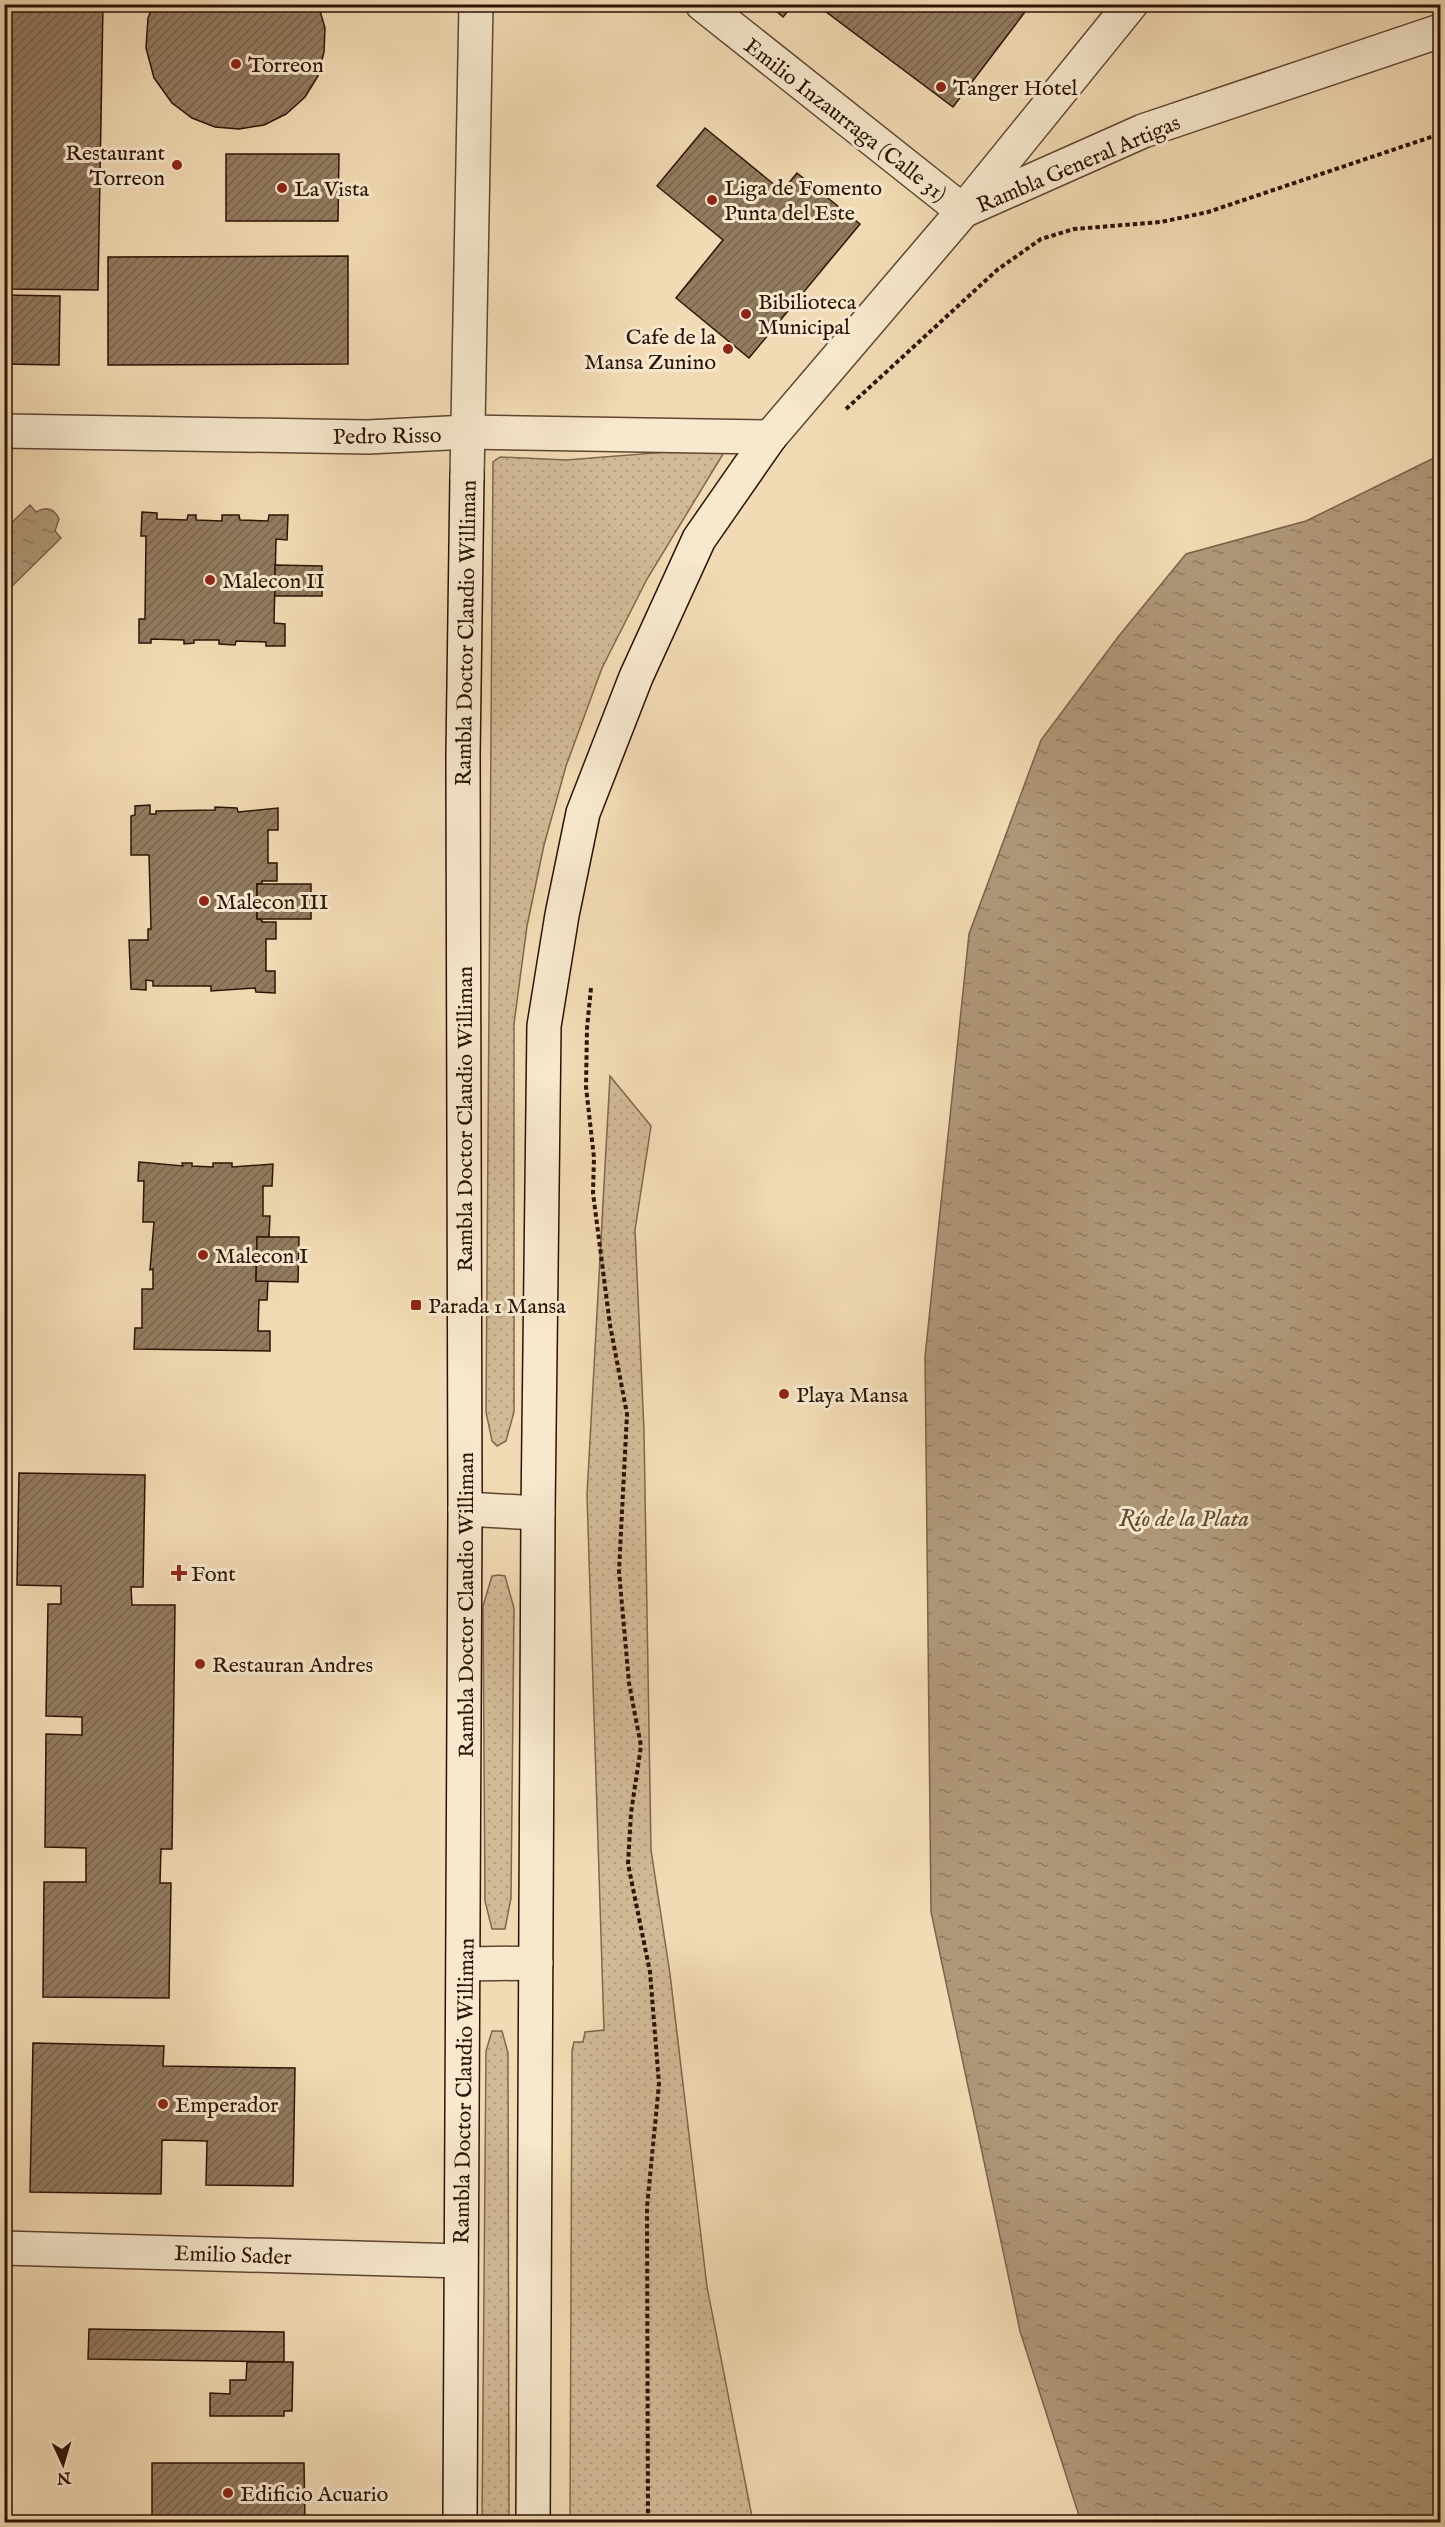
<svg xmlns="http://www.w3.org/2000/svg" width="1445" height="2527" font-family="'IM FELL English',serif">
<defs>
<pattern id="grass-dots" width="8" height="8" patternUnits="userSpaceOnUse" patternTransform="scale(1.5)"><rect width="8" height="8" fill="#d1b996"/><path d="M2 2h.1M6 6h.1" fill="none" stroke="#b49e80" stroke-width="1.8" stroke-linecap="round"/></pattern>
<pattern id="water-ripples" width="26" height="14" patternUnits="userSpaceOnUse" patternTransform="scale(1.5)"><rect width="26" height="14" fill="#af9778"/><path d="M2 4q2-2 4 0t4 0M15 11q2-2 4 0t4 0" fill="none" stroke="#8f7a60"/></pattern>
<pattern id="building-hatch" width="6" height="6" patternUnits="userSpaceOnUse" patternTransform="scale(1.5)"><rect width="6" height="6" fill="#937b60"/><path d="M-1 1l2-2M0 6l6-6M5 7l2-2" fill="none" stroke="#78644d"/></pattern>
</defs>
<rect width="100%" height="100%" fill="#f2dbb4"/>
<filter id="stains"><feTurbulence type="fractalNoise" baseFrequency=".00333" numOctaves="4"/><feColorMatrix values="0 0 0 0 .2 0 0 0 0 .09 0 0 0 0 .02 0 0 0 .5 -.17"/></filter>
<radialGradient id="worn" r=".72"><stop offset=".6" stop-color="#630" stop-opacity="0"/><stop offset="1" stop-color="#630" stop-opacity=".3"/></radialGradient>
<g fill="url(#grass-dots)" stroke="#7f664e" stroke-width="1.5">
<polygon points="718,448 723,454 647,579 602,668 566,766 544,845 527,926 514,1024 514,1412 506,1441 497,1446 492,1441 486,1412 493,462 500,457 566,460"/>
<polygon points="610,1076 651,1126 635,1230 644,1431 651,1850 670,1974 707,2287 753,2522 570,2522 572,2051 574,2042 583,2042 585,2032 604,2030 587,1495"/>
<polygon points="499,1575 505,1576 514,1608 511,1898 505,1929 492,1929 485,1901 483,1606 492,1576"/>
<polygon points="492,2031 502,2031 508,2053 509,2522 482,2522 486,2051"/>
</g>
<g fill="url(#water-ripples)" stroke="#7b624a" stroke-width="1.5">
<polygon points="1440,455 1440,2522 1081,2522 1020,2331 931,1912 925,1357 969,934 1041,740 1118,637 1186,554 1306,521"/>
<path d="M 30,505 L 36,512 C 47,506 54,508 59,519 L 55,531 L 61,538 L 5,593 L 5,529 Z"/>
</g>
<g fill="url(#building-hatch)" stroke="#2d1305" stroke-width="1.5">
<polygon points="4,4 103,4 98,290 4,289"/>
<polygon points="154,4 318,4 325,28 324,52 318,76 305,97 286,114 264,125 239,129 215,127 192,118 172,103 154,78 146,48 148,18"/>
<polygon points="768,4 794,4 783,17"/>
<polygon points="830,4 1031,4 953,107 825,11"/>
<polygon points="705,128 782,191 797,173 860,224 749,358 676,298 723,240 657,186"/>
<polygon points="226,154 339,154 338,221 226,221"/>
<polygon points="348,256 348,364 108,365 108,257"/>
<polygon points="4,295 60,296 59,365 4,364"/>
<polygon points="142,512 157,513 157,519 187,520 188,515 196,515 196,520 222,521 222,515 239,515 240,520 268,521 269,515 288,515 287,540 276,539 274,623 285,624 285,646 266,646 266,642 236,641 235,645 219,644 219,640 194,640 194,643 184,644 184,640 151,639 151,643 139,643 139,619 145,619 146,536 141,536"/>
<polygon points="275,565 322,566 322,596 275,596"/>
<polygon points="150,805 150,814 156,814 156,811 215,810 215,807 237,808 238,812 278,808 278,830 268,830 268,863 277,863 277,881 262,881 262,884 257,884 257,919 262,920 262,922 276,922 276,939 266,939 266,971 275,971 275,993 256,992 255,988 211,991 211,986 153,986 153,981 146,980 146,990 131,989 129,940 148,940 148,929 151,929 149,855 131,855 131,816 135,815 135,806"/>
<rect x="257" y="884" width="54" height="35"/>
<polygon points="139,1162 183,1166 182,1163 192,1163 192,1166 213,1167 213,1163 232,1163 232,1167 273,1164 272,1186 263,1186 263,1216 270,1216 269,1237 257,1237 256,1281 268,1281 267,1300 259,1300 258,1331 270,1331 270,1351 134,1349 135,1328 142,1328 142,1289 153,1289 153,1269 150,1270 154,1222 143,1222 144,1181 138,1181"/>
<polygon points="257,1237 299,1237 298,1282 256,1281"/>
<polygon points="19,1473 145,1475 143,1587 131,1587 132,1605 175,1605 172,1849 161,1849 160,1883 171,1883 169,1998 43,1997 44,1882 86,1882 86,1848 45,1847 46,1734 82,1735 82,1717 46,1716 48,1604 61,1604 61,1586 17,1585"/>
<polygon points="33,2043 164,2046 163,2066 295,2068 293,2186 206,2185 207,2141 162,2140 161,2194 30,2192"/>
<polygon points="4,2169 9,2169 9,2187 4,2186"/>
<polygon points="89,2329 284,2332 284,2362 88,2359"/>
<polygon points="247,2362 293,2362 292,2411 284,2411 284,2416 210,2416 210,2393 230,2394 230,2380 246,2380"/>
<polygon points="152,2463 304,2463 305,2522 152,2522"/>
</g>
<g fill="none" stroke-linecap="round" stroke-linejoin="round">
<defs>
<g id="minor">
<polyline points="702,4 963,211 1131,4"/>
<polyline points="4,431 368,437 468,432 770,437"/>
<polyline points="465,1509 538,1513"/>
<polyline points="464,1964 536,1963"/>
<polyline points="4,2248 461,2261"/>
</g>
<g id="tertiary">
<polyline points="770,437 963,211 1143,131 1440,31"/>
<polyline points="467,477 476,4"/>
</g>
<g id="secondary">
<polyline points="460,2522 465,1509 463,755 467,477"/>
<polyline points="533,2522 538,1513 544,1026 562,915 583,813 636,677 699,539 770,437"/>
</g>
</defs>
<use href="#minor" stroke="#5e4531" stroke-width="36"/>
<use href="#tertiary" stroke="#5e4531" stroke-width="36"/>
<use href="#secondary" stroke="#2d1305" stroke-width="36"/>
<g stroke="#2d1305" stroke-width="4" stroke-dasharray="4.5 3" stroke-linecap="butt">
<polyline points="846,409 997,270 1041,239 1074,229 1161,222 1208,212 1440,134"/>
<polyline points="591,988 587,1028 586,1087 594,1158 593,1193 610,1325 627,1414 619,1571 629,1683 641,1746 631,1813 628,1864 650,1972 659,2084 647,2207 648,2522"/>
</g>
<use href="#minor" stroke="#f7e8ce" stroke-width="33"/>
<use href="#tertiary" stroke="#f7e8ce" stroke-width="33"/>
<use href="#secondary" stroke="#f7e8ce" stroke-width="33"/>
</g>
<g fill="#8f2418" stroke="#f7e8ce" stroke-width="2">
<circle cx="236" cy="64" r="6"/>
<circle cx="941" cy="87" r="6"/>
<circle cx="177" cy="165" r="6"/>
<circle cx="282" cy="188" r="6"/>
<circle cx="712" cy="200" r="6"/>
<circle cx="746" cy="314" r="6"/>
<circle cx="728" cy="349" r="6"/>
<circle cx="210" cy="580" r="6"/>
<circle cx="204" cy="901" r="6"/>
<circle cx="203" cy="1255" r="6"/>
<rect x="410" y="1299" width="12" height="12" rx="3"/>
<circle cx="784" cy="1394" r="6"/>
<path d="M176 1564h6v6h6v6h-6v6h-6v-6h-6v-6h6z"/>
<circle cx="200" cy="1664" r="6"/>
<circle cx="163" cy="2104" r="6"/>
<circle cx="228" cy="2493" r="6"/>
</g>
<g text-anchor="middle" stroke-width="6" stroke-linejoin="round" paint-order="stroke">
<g font-size="22" fill="#2d1305" stroke="#f7e8ce" text-anchor="start">
<text x="248" y="72">Torreon</text>
<text x="953" y="95">Tanger Hotel</text>
<text x="165" y="160" text-anchor="end">Restaurant<tspan x="165" dy="25">Torreon</tspan></text>
<text x="724" y="195">Liga de Fomento<tspan x="724" dy="25">Punta del Este</tspan></text>
<text x="294" y="196">La Vista</text>
<text x="758" y="309">Bibilioteca<tspan x="758" dy="25">Municipal</tspan></text>
<text x="716" y="344" text-anchor="end">Cafe de la<tspan x="716" dy="25">Mansa Zunino</tspan></text>
<text x="222" y="588">Malecon II</text>
<text x="216" y="909">Malecon III</text>
<text x="215" y="1263">Malecon I</text>
<text x="428" y="1313">Parada 1 Mansa</text>
<text x="796" y="1402">Playa Mansa</text>
<text x="191" y="1581">Font</text>
<text x="212" y="1672">Restauran Andres</text>
<text x="175" y="2112">Emperador</text>
<text x="240" y="2501">Edificio Acuario</text>
</g>
<g font-size="22" fill="#2d1305" stroke="#f7e8ce">
<text transform="translate(846 119) rotate(38)" y="8">Emilio Inzaurraga (Calle 31)</text>
<text transform="translate(1078 163) rotate(-23)" y="8">Rambla General Artigas</text>
<text transform="translate(387 435) rotate(-1)" y="8">Pedro Risso</text>
<text transform="translate(465 633) rotate(-89)" y="8">Rambla Doctor Claudio Williman</text>
<text transform="translate(464 1119) rotate(-90)" y="8">Rambla Doctor Claudio Williman</text>
<text transform="translate(465 1605) rotate(-90)" y="8">Rambla Doctor Claudio Williman</text>
<text transform="translate(463 2091) rotate(-89)" y="8">Rambla Doctor Claudio Williman</text>
<text transform="translate(233 2254) rotate(2)" y="8">Emilio Sader</text>
</g>
<g font-size="24" font-style="italic" fill="#614833" stroke="#f7e8ce">
<text x="1184" y="1526">Río de la Plata</text>
</g>
</g>
<rect width="1445" height="2527" fill="none" stroke="#f2dbb4" stroke-width="24"/>
<rect x="6" y="6" width="1433" height="2515" fill="none" stroke="#2d1305" stroke-width="3"/>
<rect x="12" y="12" width="1421" height="2503" fill="none" stroke="#2d1305" stroke-width="1.5"/>
<g transform="translate(63 2464) rotate(176)" stroke="#f7e8ce" stroke-width="4.5" paint-order="stroke">
<path d="M0-4.5L10 22L0 15L-10 22Z" fill="#2d1305"/>
<text y="-9" font-size="16" font-weight="bold" text-anchor="middle" fill="#2d1305">N</text>
</g>
<rect width="100%" height="100%" filter="url(#stains)"/>
<rect width="100%" height="100%" fill="url(#worn)"/>
</svg>
